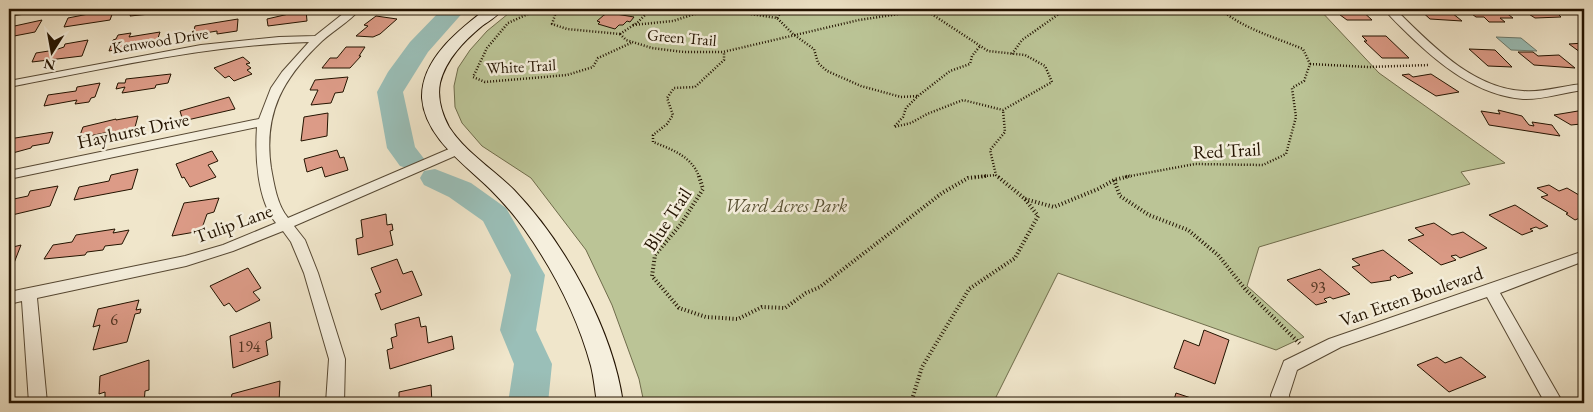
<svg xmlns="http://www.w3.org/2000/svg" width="1593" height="412" font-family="'EB Garamond',serif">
<rect width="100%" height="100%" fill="#f0e6cb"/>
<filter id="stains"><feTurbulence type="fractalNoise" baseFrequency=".004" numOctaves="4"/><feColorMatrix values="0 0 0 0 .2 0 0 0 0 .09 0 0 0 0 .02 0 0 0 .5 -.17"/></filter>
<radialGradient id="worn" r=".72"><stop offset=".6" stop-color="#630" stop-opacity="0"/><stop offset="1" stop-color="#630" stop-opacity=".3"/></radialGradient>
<polygon fill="#bbc496" stroke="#6f6c4b" points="514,9 1319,9 1379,73 1505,163 1461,172 1470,184 1259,247 1247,286 1304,337 1276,350 1058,273 993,403 644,403 639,379 612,305 586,250 531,178 482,146 462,123 455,107 454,86 458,68 470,50 487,31"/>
<polygon fill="#9abfb8" stroke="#6a7a6e" points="1496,37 1521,38 1537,51 1511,50"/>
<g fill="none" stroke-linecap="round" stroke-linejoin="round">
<g fill="#9abfb8" fill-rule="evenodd">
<polygon points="442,9 466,9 428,52 403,92 415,147 425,160 420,166 410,169 400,166 387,148 377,92 388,72 410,42"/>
<polygon points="435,169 471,183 506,208 545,275 536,330 552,364 548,403 508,403 514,364 500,330 511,275 483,221 449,197 424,185 420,178 424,171"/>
</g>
</g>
<g fill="#dc9b87" stroke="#231300">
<polygon points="114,9 110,20 64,27 68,18"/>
<polygon points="133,9 171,9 170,12 130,16"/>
<polygon points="1332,9 1360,9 1372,20 1347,20"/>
<polygon points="1419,9 1447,9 1462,21 1430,19"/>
<polygon points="1465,9 1501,9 1513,18 1500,18 1505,22 1489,22 1484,17 1476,17"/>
<polygon points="1521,9 1553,9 1561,17 1535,18"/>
<polygon points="306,10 307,21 268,26 267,19"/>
<polygon points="610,13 634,17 630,22 627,21 623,25 619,25 615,29 598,24 600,22 597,21 604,15"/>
<polygon points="376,16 397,19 380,34 373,37 356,36 368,26 364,25"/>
<polygon points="238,19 237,31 217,34 217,31 193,35 195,26"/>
<polygon points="42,20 35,32 9,37 10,27"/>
<polygon points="160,32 157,41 109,51 113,40 116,39 118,35 131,33 129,37"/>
<polygon points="1362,36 1386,36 1409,58 1382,58 1364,41 1367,41"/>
<polygon points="88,40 82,56 32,62 36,53 55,50 64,47 65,44"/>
<polygon points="1584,43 1584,55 1569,44"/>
<polygon points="346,47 365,47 359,56 361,56 350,68 322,68 330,58 337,58"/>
<polygon points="1469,49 1495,50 1512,67 1488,66"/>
<polygon points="1518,52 1533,52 1538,56 1559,55 1575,68 1534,65"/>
<polygon points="243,57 250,63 246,64 251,68 247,70 252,74 234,81 229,76 225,78 214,68"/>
<polygon points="171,74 168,83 156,85 155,88 122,93 125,87 116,89 118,83 125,83 126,79"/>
<polygon points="1409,74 1413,77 1431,74 1459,92 1436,96 1402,75"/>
<polygon points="348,77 343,92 335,93 331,103 311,105 318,90 310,90 315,80"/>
<polygon points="100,83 95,97 91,98 89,102 75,104 77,100 44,106 48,95 76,91 77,87"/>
<polygon points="229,97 235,109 183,121 180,111"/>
<polygon points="1498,110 1522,116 1529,125 1534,126 1532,122 1552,125 1560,136 1489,125 1481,111 1500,114"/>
<polygon points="1584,110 1584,126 1581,124 1571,125 1554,115"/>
<polygon points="328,113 327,136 301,141 304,117"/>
<polygon points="138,116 134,131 108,136 109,132 79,138 83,127 116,119 116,120"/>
<polygon points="53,132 49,143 32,146 31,148 9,154 9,139"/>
<polygon points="337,150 340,158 344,157 348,170 325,177 322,167 307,172 304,159"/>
<polygon points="212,151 218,161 208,165 216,177 190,187 184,177 182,178 176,164"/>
<polygon points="138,169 132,189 74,200 79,187 109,181 111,175"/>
<polygon points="1549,185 1559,191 1567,188 1584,198 1584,216 1575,220 1566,214 1568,213 1541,197 1548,195 1537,188"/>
<polygon points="58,186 50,206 12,215 13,212 9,213 9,200 28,196 30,191"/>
<polygon points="219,198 214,212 207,214 201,231 172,236 184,203"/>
<polygon points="1515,205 1548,226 1540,229 1536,227 1530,229 1533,231 1522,235 1489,215"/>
<polygon points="386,214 387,225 392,224 393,230 390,231 393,245 358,255 356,239 363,237 361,220"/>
<polygon points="1434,223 1452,235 1463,232 1487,248 1460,258 1456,255 1451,256 1456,260 1441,265 1408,240 1424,235 1415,228"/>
<polygon points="115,229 113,233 129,230 122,244 105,246 103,250 87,252 85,255 44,259 53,245 72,242 76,235"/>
<polygon points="21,245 14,263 9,264 9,248"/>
<polygon points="1383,250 1413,273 1398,278 1395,275 1390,277 1391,280 1371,283 1352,267 1360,265 1352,259"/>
<polygon points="397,259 403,274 412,271 422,295 381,310 375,294 381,292 371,268"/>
<polygon points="248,268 261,288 253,292 260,300 236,312 229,303 224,306 210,286"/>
<polygon points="1320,269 1350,294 1333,299 1330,297 1324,299 1327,302 1316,305 1287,280"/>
<polygon points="139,300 136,310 141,309 140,313 135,314 127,342 93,350 100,325 93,327 98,309"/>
<polygon points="419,317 421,327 426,326 428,343 452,336 454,349 390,369 387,350 393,348 391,338 397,336 395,324"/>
<polygon points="270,322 272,338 266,341 268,355 233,368 230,336"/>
<polygon points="1204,330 1229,340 1215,384 1174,368 1184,340 1199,346"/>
<polygon points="1437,357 1445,363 1461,357 1486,377 1449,392 1417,365"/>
<polygon points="149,360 149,390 145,391 144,403 112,403 112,401 105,403 105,392 99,394 100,376"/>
<polygon points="280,381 279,403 230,403 232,394"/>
<polygon points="431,385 432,403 438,401 438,403 399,403 399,392"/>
<polygon points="1176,393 1191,398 1190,403 1173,403"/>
</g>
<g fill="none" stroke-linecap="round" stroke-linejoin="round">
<defs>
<g id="street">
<polygon points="17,9 39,9 34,12 9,16 9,10"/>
<path d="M 349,9 L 360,9 C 349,22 334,30 322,41 C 283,78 263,113 271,168 C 274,184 277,205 288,218 L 456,146 L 464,146 L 466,149 L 464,152 L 294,226 L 305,240 L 318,273 L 345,359 L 344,403 L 326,403 L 329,359 L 304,273 L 291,242 L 283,231 L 233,251 L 186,266 L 37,298 L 47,403 L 29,403 L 22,301 L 9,304 L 9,292 L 185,256 L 223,245 L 276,223 C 257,200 255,155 257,127 L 9,179 L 9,171 L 259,119 L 271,88 L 282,72 L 309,42 C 207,45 108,68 9,87 L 9,81 L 201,45 L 279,37 L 315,36 Z"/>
<path d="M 1384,9 L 1395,9 C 1430,43 1471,88 1523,91 C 1544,93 1564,85 1584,84 L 1584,90 C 1564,92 1543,100 1523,99 C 1477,95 1440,65 1408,34 C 1400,26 1391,18 1384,9 Z"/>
<polygon points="1584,251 1584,261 1500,293 1563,403 1545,403 1487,297 1341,347 1297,370 1289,395 1290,403 1272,403 1271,395 1284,361 1329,339"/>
</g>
<path id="secondary" d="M 486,9 L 502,9 C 498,16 489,21 482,26 C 464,41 446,59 440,83 C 437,98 442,114 449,127 C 465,152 493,169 514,190 C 565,243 613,330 623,403 L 597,403 C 595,391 594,378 591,366 C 578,318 554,271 525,230 C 515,216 503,202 491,190 C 465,164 425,138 422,98 C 421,59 459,30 486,9 Z"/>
</defs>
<use href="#street" stroke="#564833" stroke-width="2"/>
<use href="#secondary" stroke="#231300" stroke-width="2"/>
<g stroke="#231300" stroke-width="2.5" stroke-dasharray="1 2" stroke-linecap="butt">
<polyline points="539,9 508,23 487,48 473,77 485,82 567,75 593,67 598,58 631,43"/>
<polyline points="557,9 552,24 567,29 620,34"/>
<polyline points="924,9 988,51 1025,55 1045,66 1052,82 1003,110 963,100 927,114 911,123 894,127 903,117 906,108 918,96 950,71 970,64 972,56 980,46"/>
<polyline points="777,18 783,9"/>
<polyline points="633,25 673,21 704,11 731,11 777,18 793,34 814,49 818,63 827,71 861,86 901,97 918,96"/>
<polyline points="620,34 626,40 652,48 684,52 723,52 859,20 932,9"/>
<polyline points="620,34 638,22 651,9"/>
<polyline points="1012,54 1022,40 1066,9"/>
<polyline points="1310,64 1368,67 1429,65"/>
<path d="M 699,177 C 693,157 671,149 653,142 L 653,135 L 667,124 L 673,115 L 667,98 L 674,88 L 695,87 L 724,60 L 724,52"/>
<polyline points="975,177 996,175"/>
<polyline points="999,177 996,175 990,150 1005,132 1003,110"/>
<path d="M 1125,177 L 1195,164 L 1263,165 L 1286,154 L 1296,117 L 1292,88 L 1304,81 L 1310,64 L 1303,49 C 1274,37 1244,29 1220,9"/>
</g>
<g stroke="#231300" stroke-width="4" stroke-dasharray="1 2.5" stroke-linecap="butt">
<polyline points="699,176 703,189 681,224 655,255 652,276 679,308 706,317 738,319 762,307 785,308 806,293 820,287 942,193 968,178 986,176"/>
<polyline points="1114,180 1120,196 1149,215 1188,230 1218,255 1246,290 1301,345"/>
<polyline points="1025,199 1054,207 1098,189 1114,180 1130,176"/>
<polyline points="911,403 922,367 969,289 1015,258 1038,216 1025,199 997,176"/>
</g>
<use href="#street" fill="#f5efdd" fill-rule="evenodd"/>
<use href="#secondary" fill="#f5efdd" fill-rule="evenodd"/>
</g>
<g text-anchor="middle" stroke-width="5" stroke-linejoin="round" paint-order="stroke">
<g font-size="16" fill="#231300" stroke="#f5efdd">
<text transform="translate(682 37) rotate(5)" y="6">Green Trail</text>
<text transform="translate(160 40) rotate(-9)" y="6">Kenwood Drive</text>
<text transform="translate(521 66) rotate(-3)" y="6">White Trail</text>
</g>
<g font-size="16" fill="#513522">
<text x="1318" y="293">93</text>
<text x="114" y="325">6</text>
<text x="249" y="352">194</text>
</g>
<g font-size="19" fill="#231300" stroke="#f5efdd">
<text transform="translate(133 130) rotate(-12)" y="7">Hayhurst Drive</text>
<text transform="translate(1227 150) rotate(-3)" y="7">Red Trail</text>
<text transform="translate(667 219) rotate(-57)" y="7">Blue Trail</text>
<text transform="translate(233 223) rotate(-20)" y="7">Tulip Lane</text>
<text transform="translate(1411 296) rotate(-19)" y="7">Van Etten Boulevard</text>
</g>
<g font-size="19" font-style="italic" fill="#585134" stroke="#f5efdd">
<text x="786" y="212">Ward Acres Park</text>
</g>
</g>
<rect width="1593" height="412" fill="none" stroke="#f0e6cb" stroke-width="30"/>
<rect x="10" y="10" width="1573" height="392" fill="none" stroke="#231300" stroke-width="2.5"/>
<rect x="15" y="15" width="1563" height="382" fill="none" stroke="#231300"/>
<g transform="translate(52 52) rotate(191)" stroke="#f5efdd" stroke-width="4" paint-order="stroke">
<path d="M0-4L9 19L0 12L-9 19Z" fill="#231300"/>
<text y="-8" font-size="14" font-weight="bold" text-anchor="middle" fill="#231300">N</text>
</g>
<rect width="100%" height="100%" filter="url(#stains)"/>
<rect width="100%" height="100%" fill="url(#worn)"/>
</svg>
